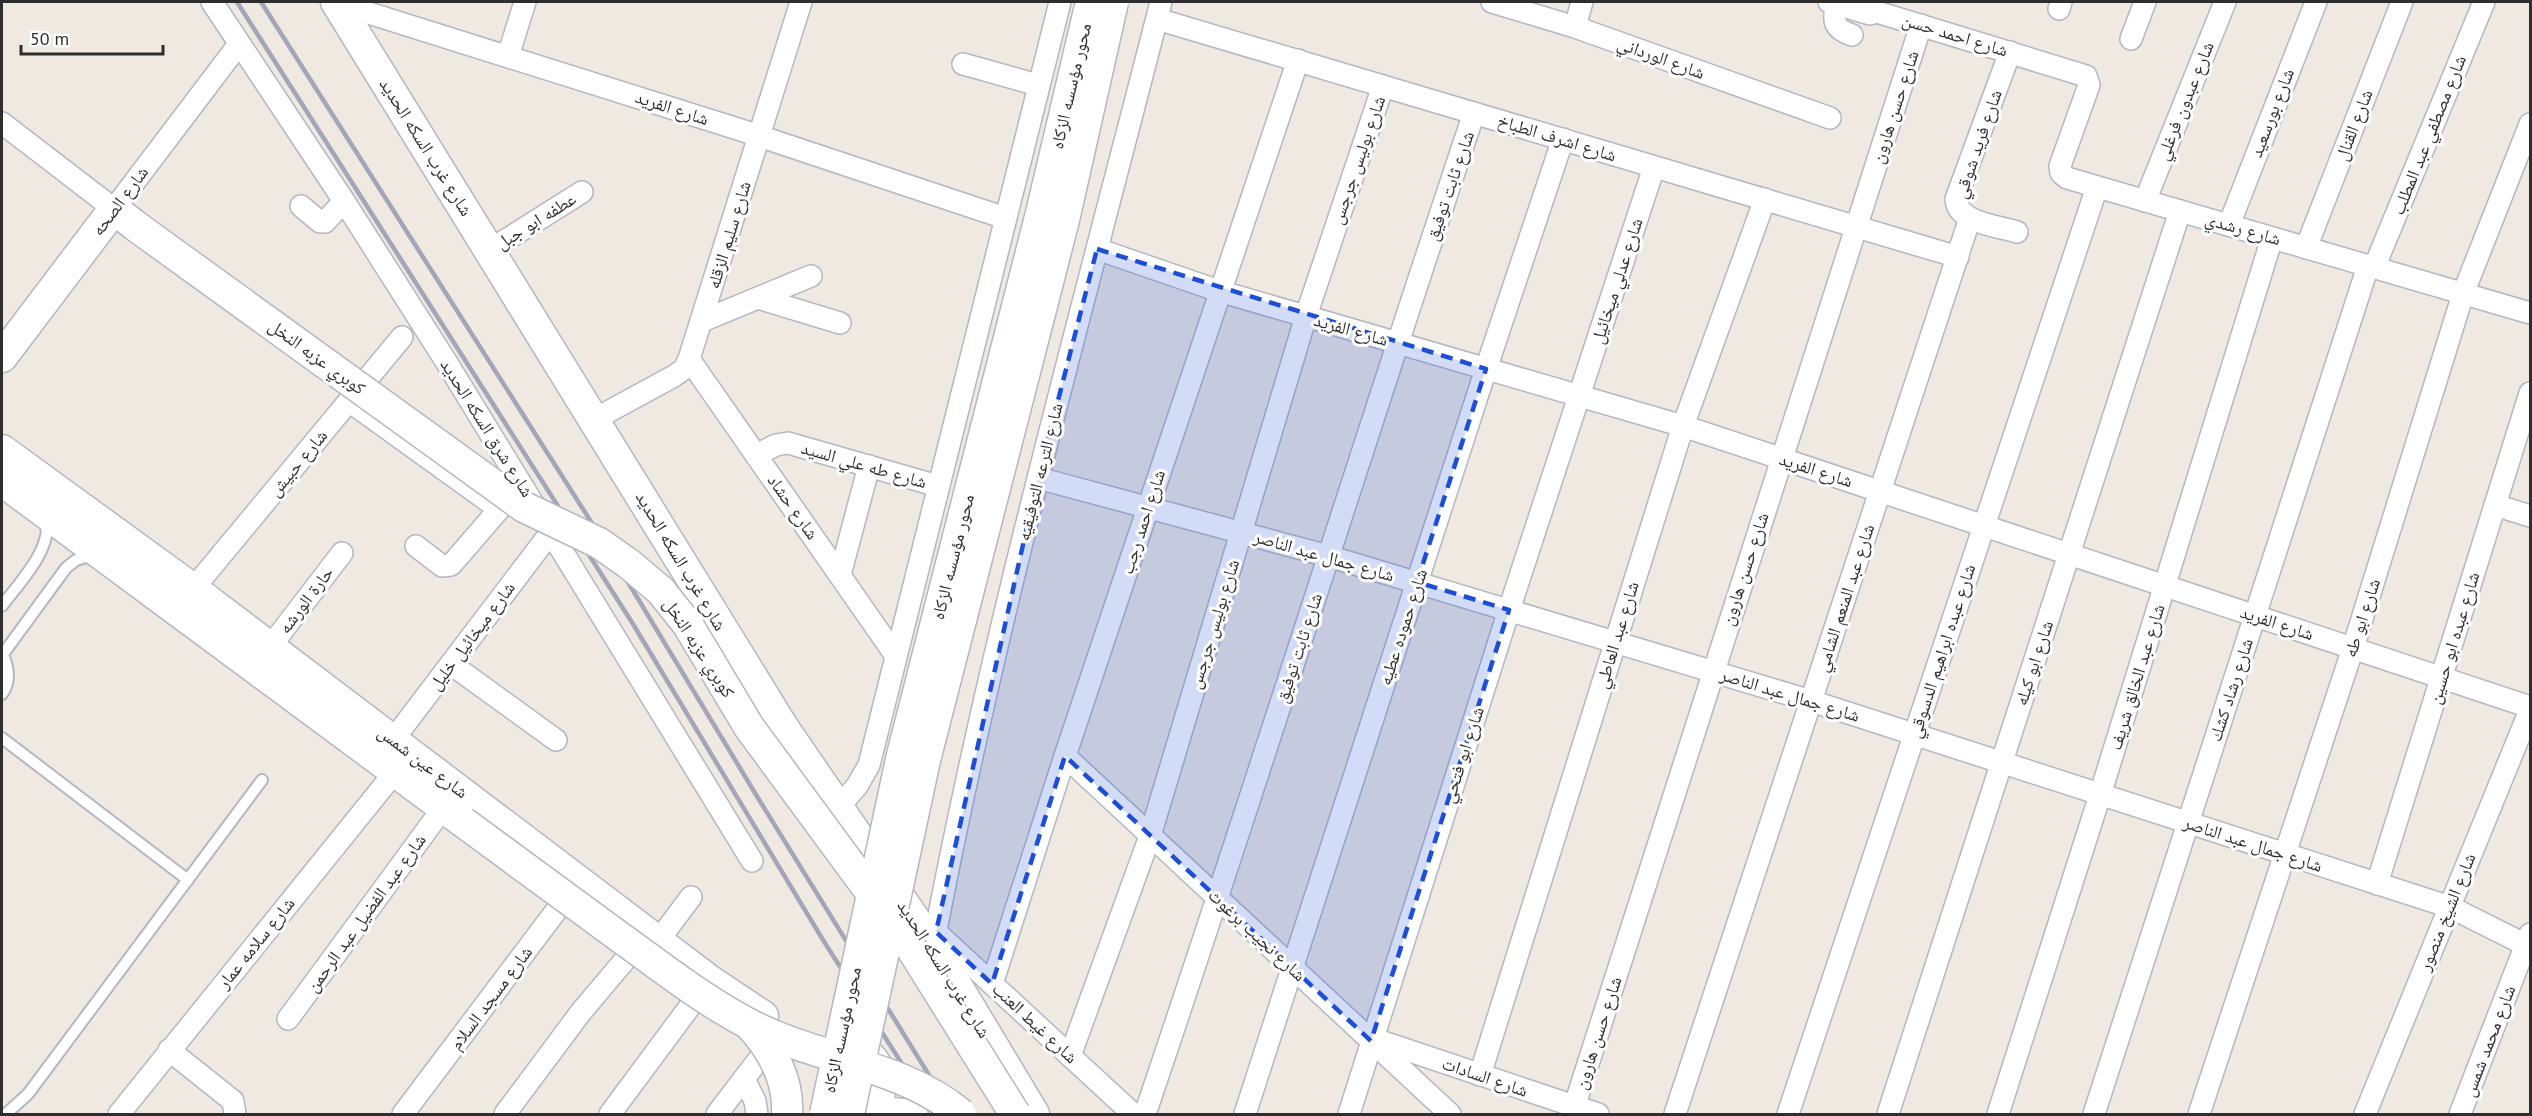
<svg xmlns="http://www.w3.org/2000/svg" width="2532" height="1116" font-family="'PT Sans','Noto Naskh Arabic',sans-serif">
<rect width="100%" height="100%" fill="#efe9e1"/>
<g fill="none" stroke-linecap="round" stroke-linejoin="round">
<defs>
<g id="lane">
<path d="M 2,606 C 18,584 53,549 46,520"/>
<path d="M 2,653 C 9,667 11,681 2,694"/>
<polyline points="3,654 66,568 76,560 93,555"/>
<polyline points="2,738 188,880"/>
<polyline points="6,1114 28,1094 262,780"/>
</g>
<g id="street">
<polyline points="212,2 344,201 447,363 752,861"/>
<polyline points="1492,2 1575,27 1830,118"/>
<polyline points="1829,2 1870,14 1877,12 2086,76 2089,85 2060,166 2061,173 2067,178 2530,313"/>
<polyline points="337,3 741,130 1005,218"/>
<path d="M 1837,4 C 1832,21 1834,29 1852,35"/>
<polyline points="2059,9 2061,2"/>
<polyline points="1157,19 1958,257"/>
<polyline points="1575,27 1582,2"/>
<polyline points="2131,39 2145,2"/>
<path d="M 2010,52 L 1956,199 C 1957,223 1999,226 2017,232"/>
<polyline points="508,56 525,2"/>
<polyline points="963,64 1038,85"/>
<polyline points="2,123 114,209 239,44"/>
<polyline points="2145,201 2225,2"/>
<polyline points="301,206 320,222 325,222 344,201"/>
<polyline points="2229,225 2316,2"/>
<polyline points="2306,248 2402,2"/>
<polyline points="1097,249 1219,291 1683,426 2530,707"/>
<polyline points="490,250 582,192"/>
<polyline points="2374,268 2484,2"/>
<polyline points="758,298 840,323"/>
<polyline points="702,321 811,276"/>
<polyline points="689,359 896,656"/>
<polyline points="349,401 499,509"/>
<polyline points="595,419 674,376 684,369 689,359 801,2"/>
<polyline points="756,455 776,445 788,443 938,486"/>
<polyline points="1038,478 1328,556 1811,701 2450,907 2530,947"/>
<polyline points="2495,505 2530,516"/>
<polyline points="416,546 442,566 451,565 508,499"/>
<polyline points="840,575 869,466"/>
<polyline points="193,589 402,337"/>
<polyline points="270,647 342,553"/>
<polyline points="451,664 556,740"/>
<polyline points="393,740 551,532"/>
<polyline points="1065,756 1450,1114"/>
<polyline points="837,809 857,786 869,765 1060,2"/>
<polyline points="2377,884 2530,393"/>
<polyline points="936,932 1133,1114"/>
<polyline points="658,941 691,897"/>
<path d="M 933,946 C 993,628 1081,315 1161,2"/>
<polyline points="992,984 1065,756 1298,60"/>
<polyline points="288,1019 443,808"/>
<polyline points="1374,1039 1598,1114"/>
<polyline points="169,1050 233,1101 235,1114"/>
<polyline points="1070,1056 1150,836 1306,316 1383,86"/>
<polyline points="1480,1075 1683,426 1765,199"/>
<polyline points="744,1079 755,1101 757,1114"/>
<polyline points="878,1107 907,1110 917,1114"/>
<polyline points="119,1114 395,772"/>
<polyline points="403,1114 574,887"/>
<polyline points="505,1114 581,1012 635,948"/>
<polyline points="610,1114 708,982"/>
<polyline points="717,1114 775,1038"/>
<path d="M 1145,1114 C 1258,782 1362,446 1474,113"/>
<polyline points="1245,1114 1486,369 1563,139"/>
<polyline points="1349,1114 1509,610 1654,167"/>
<polyline points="1572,1114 1921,25"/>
<polyline points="1675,1114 1970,218"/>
<polyline points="1788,1114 2097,187"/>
<polyline points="1888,1114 2180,211"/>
<polyline points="1998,1114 2100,795 2272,238"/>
<polyline points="2094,1114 2368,266"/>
<polyline points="2199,1114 2353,648 2463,294 2530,124"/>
<polyline points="2365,1114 2530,710"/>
<polyline points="2460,1114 2530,934"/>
</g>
<g id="secondary">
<polyline points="336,2 783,727 933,946 1034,1114"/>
<polyline points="2,357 114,209 137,227"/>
<polyline points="2,450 193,589 709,980 763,1016"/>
<polyline points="2,481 463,822"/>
<path d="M 865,1052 C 887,1069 881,1090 876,1114"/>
</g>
</defs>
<use href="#lane" stroke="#b4b7c1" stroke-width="14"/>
<use href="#street" stroke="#b4b7c1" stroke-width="24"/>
<use href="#secondary" stroke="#b4b7c1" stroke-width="33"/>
<use href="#lane" stroke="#fff" stroke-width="10"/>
<use href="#street" stroke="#fff" stroke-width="21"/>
<use href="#secondary" stroke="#fff" stroke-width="30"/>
<g stroke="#a3a6b8" stroke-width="4.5">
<polyline points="237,2 633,624 823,940 934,1114"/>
<polyline points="261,2 602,539 758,798 953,1114"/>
</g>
<defs>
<g id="secondary-bridge">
<polyline points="137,227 524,507 599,543 629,564 661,591 688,625 749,727 908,943 1015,1114"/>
<path d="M 463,822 C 516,861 568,899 621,938 C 663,968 703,1000 749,1024 C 817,1060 901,1064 961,1114"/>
<path d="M 749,1024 C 772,1049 789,1080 787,1114"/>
<polyline points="825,1114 902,755 1041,213 1091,2"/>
<polyline points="849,1114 925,760 1064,220 1113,2"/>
</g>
</defs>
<use href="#secondary-bridge" stroke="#b4b7c1" stroke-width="33" stroke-linecap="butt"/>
<use href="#secondary-bridge" stroke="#fff" stroke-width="30"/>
</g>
<path fill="#1d4ed8" fill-opacity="0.2" stroke="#1d4ed8" stroke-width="4.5" stroke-dasharray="12 8" stroke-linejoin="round" d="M 1097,249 L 1486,369 L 1417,582 L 1509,610 L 1371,1041 L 1065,756 L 992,984 L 936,932 L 1038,478 Z"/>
<g text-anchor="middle" stroke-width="6" stroke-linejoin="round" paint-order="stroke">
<g font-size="18" fill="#2e2e2e" stroke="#fff">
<text transform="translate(1955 35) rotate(17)" y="6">شارع احمد حسن</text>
<text transform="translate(1661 58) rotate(20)" y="6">شارع الورداني</text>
<text transform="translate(1071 86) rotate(-77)" y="6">محور مؤسسه الزكاه</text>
<text transform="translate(2185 101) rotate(-68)" y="6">شارع عبدون فرغلي</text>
<text transform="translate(1895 107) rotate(-72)" y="6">شارع حسن هارون</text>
<text transform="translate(672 108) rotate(18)" y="6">شارع الفريد</text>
<text transform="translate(2272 113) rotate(-69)" y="6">شارع بورسعيد</text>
<text transform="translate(2354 125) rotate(-69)" y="6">شارع القنال</text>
<text transform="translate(2429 135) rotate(-68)" y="6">شارع مصطفي عبد المطلب</text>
<text transform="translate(1557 138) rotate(17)" y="6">شارع اشرف الطباخ</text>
<text transform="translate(1978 144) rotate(-71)" y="6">شارع فريد شوقي</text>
<text transform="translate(426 147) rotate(58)" y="6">شارع غرب السكه الحديد</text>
<text transform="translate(1358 160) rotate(-71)" y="6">شارع بوليس جرجس</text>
<text transform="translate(1450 186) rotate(-71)" y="6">شارع ثابت توفيق</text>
<text transform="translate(120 201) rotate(-53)" y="6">شارع الصحه</text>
<text transform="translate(536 221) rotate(-32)" y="6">عطفه ابو جبل</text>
<text transform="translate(2243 229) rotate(16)" y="6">شارع رشدي</text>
<text transform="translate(729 235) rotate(-73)" y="6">شارع سليم الزقله</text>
<text transform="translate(1617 281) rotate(-72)" y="6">شارع عدلي ميخائيل</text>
<text transform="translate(1351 330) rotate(16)" y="6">شارع الفريد</text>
<text transform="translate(317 357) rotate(36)" y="6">كوبري عزبه النخل</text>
<text transform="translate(487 428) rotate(58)" y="6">شارع شرق السكه الحديد</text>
<text transform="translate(298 463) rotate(-50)" y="6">شارع حبيش</text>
<text transform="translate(864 465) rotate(16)" y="6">شارع طه علي السيد</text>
<text transform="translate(1816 470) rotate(18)" y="6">شارع الفريد</text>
<text transform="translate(1040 472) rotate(-76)" y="6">شارع الترعه التوفيقيه</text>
<text transform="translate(793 507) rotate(55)" y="6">شارع حشاد</text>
<text transform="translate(1143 522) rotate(-72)" y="6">شارع احمد رجب</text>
<text transform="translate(1324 556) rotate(16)" y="6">شارع جمال عبد الناصر</text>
<text transform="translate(953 557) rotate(-76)" y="6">محور مؤسسه الزكاه</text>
<text transform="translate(681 561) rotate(59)" y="6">شارع غرب السكه الحديد</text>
<text transform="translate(1745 569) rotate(-72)" y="6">شارع حسن هارون</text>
<text transform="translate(1845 598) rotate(-72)" y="6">شارع عبد المنعم الشامي</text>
<text transform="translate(306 600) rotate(-53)" y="6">حارة الورشه</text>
<text transform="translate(2362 618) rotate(-72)" y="6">شارع ابو طه</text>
<text transform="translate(2277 623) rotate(18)" y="6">شارع الفريد</text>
<text transform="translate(1214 624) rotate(-73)" y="6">شارع بوليس جرجس</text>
<text transform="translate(1403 627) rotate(-72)" y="6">شارع حموده عطيه</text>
<text transform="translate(1617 635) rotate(-73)" y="6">شارع عبد العاطي</text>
<text transform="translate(472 636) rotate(-53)" y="6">شارع ميخائيل خليل</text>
<text transform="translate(2454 638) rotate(-73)" y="6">شارع عبده ابو حسين</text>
<text transform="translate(699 648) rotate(57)" y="6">كوبري عزبه النخل</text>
<text transform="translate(1299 648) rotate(-72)" y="6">شارع ثابت توفيق</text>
<text transform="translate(1942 651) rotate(-72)" y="6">شارع عبده ابراهيم الدسوقي</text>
<text transform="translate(2034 663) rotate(-72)" y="6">شارع ابو كيله</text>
<text transform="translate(2137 677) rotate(-73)" y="6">شارع عبد الخالق شريف</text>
<text transform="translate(2231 690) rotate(-72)" y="6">شارع رشاد كشك</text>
<text transform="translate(1790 695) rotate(17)" y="6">شارع جمال عبد الناصر</text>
<text transform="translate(1463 755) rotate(-72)" y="6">شارع ابو فتحي</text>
<text transform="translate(423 762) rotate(37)" y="6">شارع عين شمس</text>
<text transform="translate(2253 844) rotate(18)" y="6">شارع جمال عبد الناصر</text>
<text transform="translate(2447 912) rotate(-68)" y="6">شارع الشيخ منصور</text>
<text transform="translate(366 913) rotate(-54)" y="6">شارع عبد الفضيل عبد الرحمن</text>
<text transform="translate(1257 935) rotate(43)" y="6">شارع نجيب برغوث</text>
<text transform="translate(256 943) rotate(-51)" y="6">شارع سلامه عمار</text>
<text transform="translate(944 969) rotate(58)" y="6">شارع غرب السكه الحديد</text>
<text transform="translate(491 998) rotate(-53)" y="6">شارع مسجد السلام</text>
<text transform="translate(1035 1023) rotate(43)" y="6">شارع غيط العنب</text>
<text transform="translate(842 1030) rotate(-78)" y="6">محور مؤسسه الزكاه</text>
<text transform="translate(1598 1033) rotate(-72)" y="6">شارع حسن هارون</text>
<text transform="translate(2489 1041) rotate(-69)" y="6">شارع محمد شمس</text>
<text transform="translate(1485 1077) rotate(19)" y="6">شارع السادات</text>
</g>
</g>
<rect width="2532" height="1116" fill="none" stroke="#2e2e2e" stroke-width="6"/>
<path d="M21 45v9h142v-9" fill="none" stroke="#2e2e2e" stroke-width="3"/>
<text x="30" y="45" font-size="18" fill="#2e2e2e" stroke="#ffffff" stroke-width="4.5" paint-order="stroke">50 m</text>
</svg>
